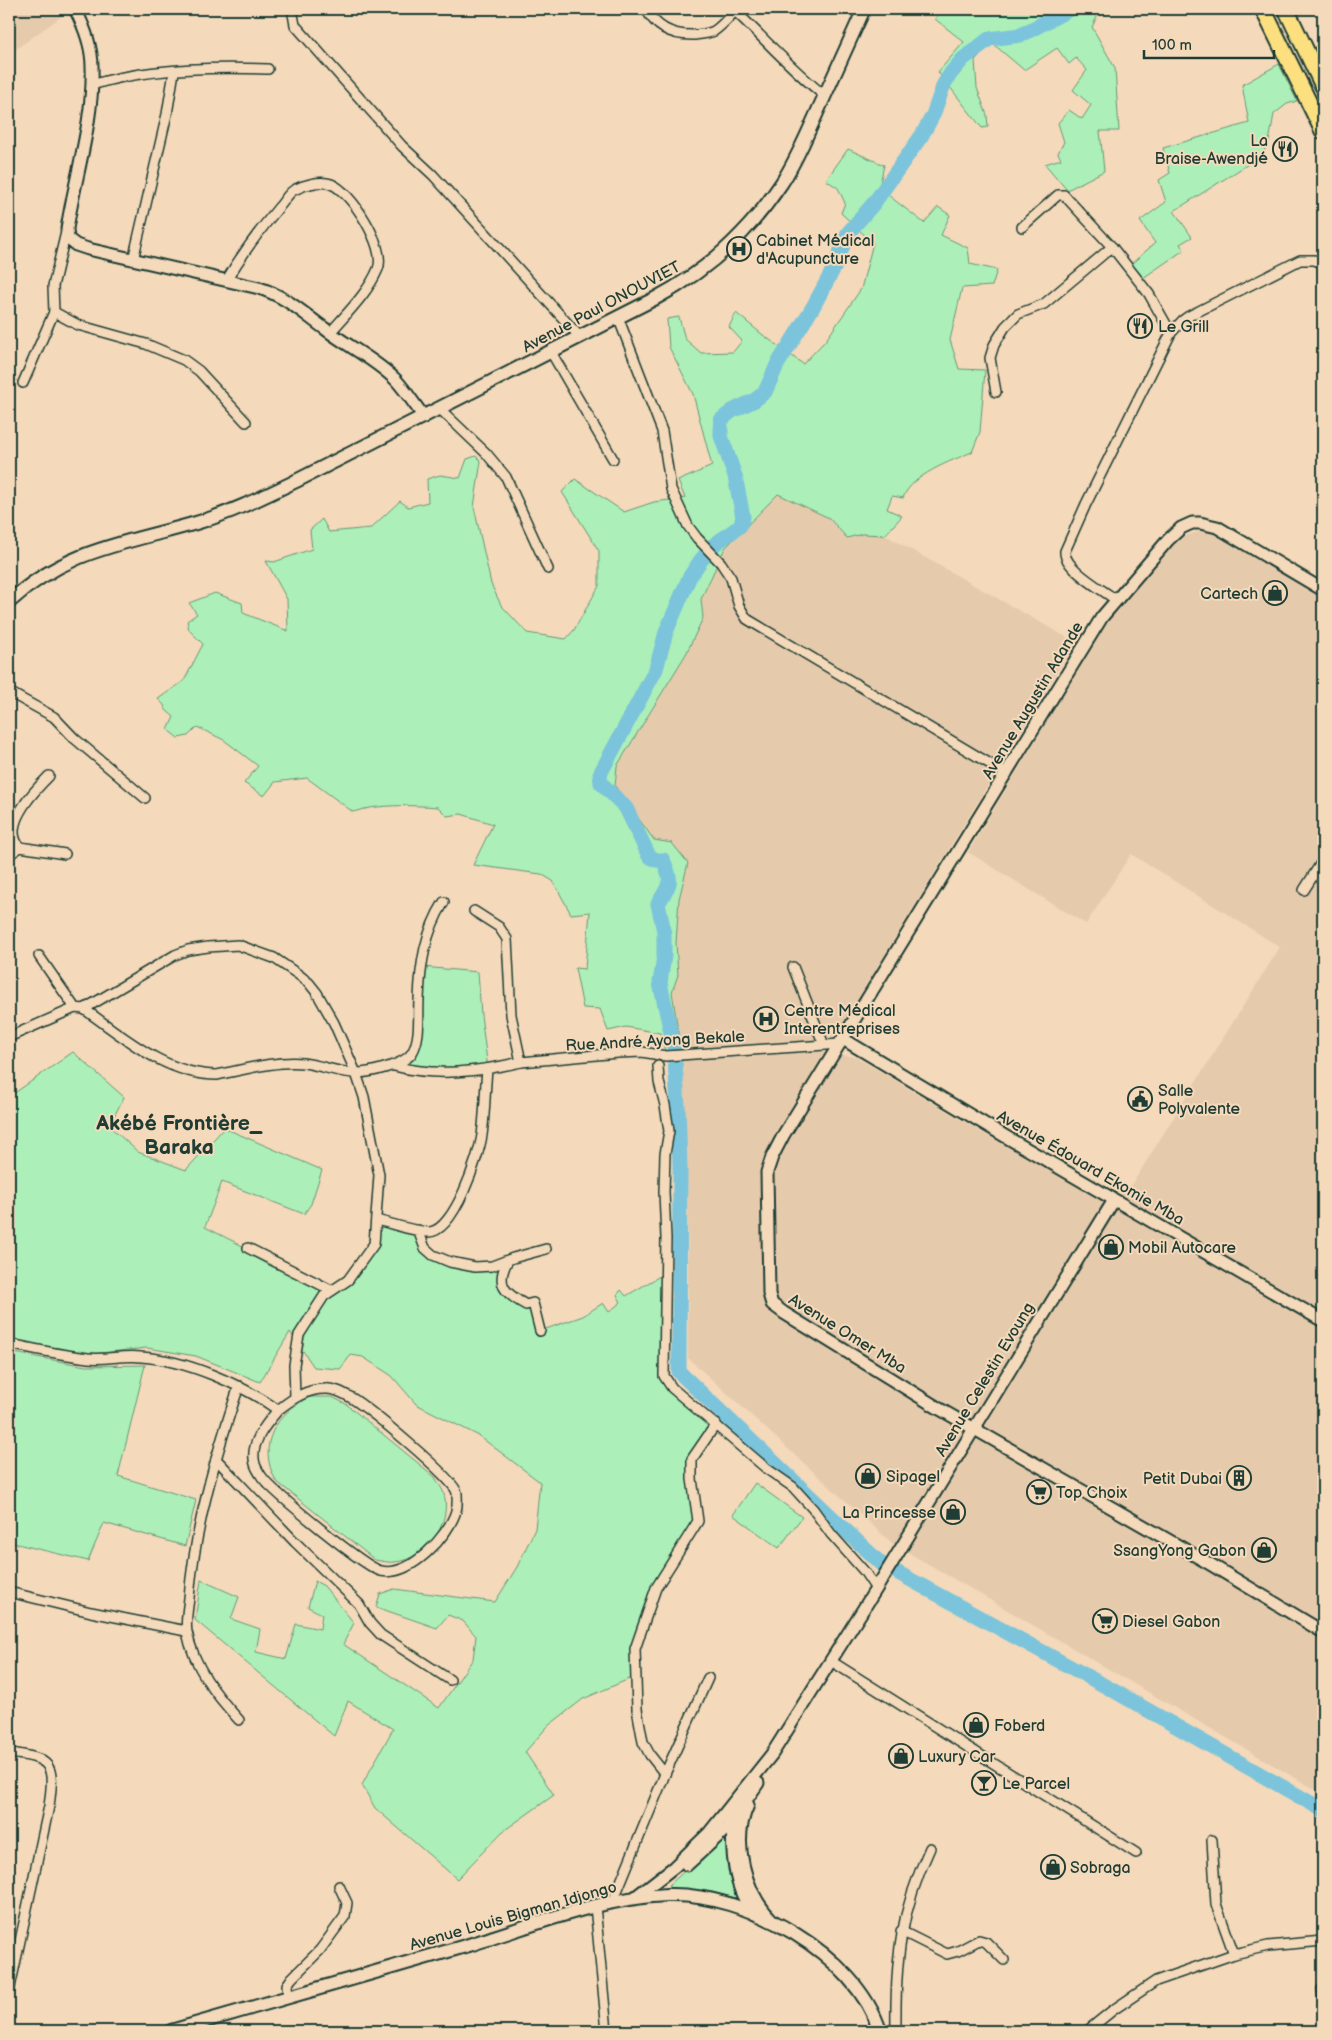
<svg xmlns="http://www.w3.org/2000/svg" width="1332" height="2040" font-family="'Balsamiq Sans',sans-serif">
<rect width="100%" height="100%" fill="#f4d9ba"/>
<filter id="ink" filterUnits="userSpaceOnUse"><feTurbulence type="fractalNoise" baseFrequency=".02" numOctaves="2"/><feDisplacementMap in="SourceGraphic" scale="10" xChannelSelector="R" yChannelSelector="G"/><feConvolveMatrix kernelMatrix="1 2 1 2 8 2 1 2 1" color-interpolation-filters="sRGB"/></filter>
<g filter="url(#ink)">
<g fill="#e6caac">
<polygon points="9,9 68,9 69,11 9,54"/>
<polygon points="778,494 829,518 847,538 862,534 885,535 1075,642 836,1035 815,1042 681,1050 672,992 678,975 676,943 679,899 688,863 672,843 654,841 615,786 617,766 686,654 703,618 701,599 725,548"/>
<polygon points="1205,530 1215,532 1323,599 1323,1794 892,1543 688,1358 688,1207 683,1060 808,1050 856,1057 997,1141 1093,1194 1126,1194 1280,947 1131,854 1086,924 968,852 1105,625 1181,537"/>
</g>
<g fill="#acefb8" stroke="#669676">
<polygon points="943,9 1101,9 1092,27 1115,68 1119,131 1100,131 1104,171 1067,190 1045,164 1061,159 1058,153 1064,142 1058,123 1069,110 1082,119 1091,105 1073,90 1087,70 1076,58 1069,64 1057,48 1024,70 992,43 975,60 977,88 987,115 988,127 982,128 938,72 964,42 935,19"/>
<polygon points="1279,64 1297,101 1287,104 1274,114 1269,142 1261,156 1174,211 1192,237 1180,244 1184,250 1140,280 1130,265 1155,243 1140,221 1166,202 1159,180 1170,173 1163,148 1249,123 1242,85"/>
<path d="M 848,149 L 884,165 L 879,188 L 924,223 L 938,207 L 950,215 L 941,235 L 968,248 L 970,264 L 997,270 L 992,286 L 962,288 L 950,340 L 959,369 L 985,370 L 980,432 L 972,452 C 951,461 911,475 903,498 L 892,496 L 887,509 L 902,516 L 885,535 L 862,534 L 847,538 L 829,518 L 778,494 L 725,548 L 701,599 L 703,618 L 686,654 L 617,766 L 615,786 L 654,840 L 672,843 L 688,863 L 679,899 L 676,943 L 678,975 L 672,992 L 681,1050 L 665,1051 L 660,1033 L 626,1027 L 608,1031 L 600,1009 L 583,1008 L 575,968 L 585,969 L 590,912 L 571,914 L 553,881 L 541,874 L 473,865 L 493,824 L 461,814 L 447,816 L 438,807 C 412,805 377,804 353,812 L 307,778 L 275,782 L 264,796 L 244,783 L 258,766 L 224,740 L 197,727 L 188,736 L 178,738 L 168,730 L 174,717 L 165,709 L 164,705 L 158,699 L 184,681 L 203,644 L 189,630 L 187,621 L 197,614 L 189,603 L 215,593 L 242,603 L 243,613 L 288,631 L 287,599 L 266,561 L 274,562 L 312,549 L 310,530 L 322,519 L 329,532 L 371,528 L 400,501 L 408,507 L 428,502 L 427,479 L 440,475 L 460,478 L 467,459 L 476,456 L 481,461 L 474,507 L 491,584 L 501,605 L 527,633 L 566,639 L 574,630 L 599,586 L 599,551 L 562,492 L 575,479 L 624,512 L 654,502 L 685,498 L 678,481 L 712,466 L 693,394 L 669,347 L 667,319 L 679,317 L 685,339 L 701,353 L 733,352 L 742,341 L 729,327 L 736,313 L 763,335 L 803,364 L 826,340 L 861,289 L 873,243 L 841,213 L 845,203 L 838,188 L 826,180 Z"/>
<polygon points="422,967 478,972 481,1015 488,1069 458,1072 394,1066 412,1054"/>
<polygon points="73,1052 124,1097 109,1126 138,1152 186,1170 224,1128 322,1170 311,1204 304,1214 222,1182 205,1227 330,1290 348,1280 374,1244 376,1220 418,1230 433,1255 475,1267 508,1260 501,1276 512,1298 533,1303 540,1331 583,1316 603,1303 609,1312 621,1302 617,1295 621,1290 626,1296 665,1273 664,1376 716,1424 692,1459 698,1521 656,1588 635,1649 636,1676 583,1699 548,1726 525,1752 554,1795 502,1832 457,1879 375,1808 362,1785 393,1729 348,1701 334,1736 195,1620 201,1580 239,1597 231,1619 260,1629 256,1652 286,1659 296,1624 320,1629 322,1614 308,1607 315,1581 324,1586 354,1623 343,1644 439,1708 473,1659 476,1636 463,1621 448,1615 437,1628 376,1607 380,1594 394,1589 495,1602 517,1567 535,1529 540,1482 479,1436 416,1404 392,1376 363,1357 351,1355 340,1369 314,1367 290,1332 260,1382 196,1356 147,1348 91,1354 9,1340 9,1097"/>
<polygon points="9,1352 86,1366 145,1365 118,1476 196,1500 185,1546 104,1523 88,1561 9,1542"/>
<path d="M 310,1397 L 332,1397 L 346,1404 L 435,1477 C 437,1482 441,1486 443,1491 C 454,1522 427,1559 395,1562 C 389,1563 382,1561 375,1560 L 276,1481 C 256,1444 276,1413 310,1397 Z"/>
<polygon points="755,1483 802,1517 779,1548 733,1515"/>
<polygon points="728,1832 739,1899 712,1892 669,1889 668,1886"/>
</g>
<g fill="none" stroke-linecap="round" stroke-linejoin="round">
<path stroke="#7bc4db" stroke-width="15" d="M 1070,9 L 1021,35 L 989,39 L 963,59 L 951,73 L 944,84 L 933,115 L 922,135 L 874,203 L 848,233 L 834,268 L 813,307 L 777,365 L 765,392 L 755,400 L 732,411 L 721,420 L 721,436 L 735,476 L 743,517 L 740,526 L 715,544 L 701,560 L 689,578 L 666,632 L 656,669 L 600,774 L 601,783 L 626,808 L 649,856 L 656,860 L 663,860 C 674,883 670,883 658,904 L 664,931 L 664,956 L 660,983 L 674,1046 L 678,1106 L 680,1168 L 679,1372 L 880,1563 L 1116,1692 L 1323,1810"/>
<defs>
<g id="minor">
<polyline points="292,9 295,25 402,146 433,175 580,337"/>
<path d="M 646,9 C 656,28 673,36 695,35 C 701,34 708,34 714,31 C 723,25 730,16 737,9"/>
<path d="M 735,11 C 765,39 792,70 825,96"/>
<path d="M 92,85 C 144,68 214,67 268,69"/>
<polyline points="1022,227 1058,195 1064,195 1112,247 1149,294 1171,333"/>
<polyline points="66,232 53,286 54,312 78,325 146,344 184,360 199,371 246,422"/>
<polyline points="133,260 167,114 174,72"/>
<path d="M 226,281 C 242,254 259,231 279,207 C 284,202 288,193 294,190 C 303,185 320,180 331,184 C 351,191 387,248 378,269 C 368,293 347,313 330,333"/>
<polyline points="618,317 662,431 671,489 688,526 697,538 721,563 731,578 739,606 747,619 1007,774"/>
<polyline points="551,352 613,459"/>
<polyline points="23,383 54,312"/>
<polyline points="996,392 990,358 994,345 1005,327 1018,314 1044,304 1112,247"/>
<polyline points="440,409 486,453 506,477 548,569"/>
<path d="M 1116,600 C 1103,590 1063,568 1065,551 L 1086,504 L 1171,333 L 1182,321 L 1189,316 L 1300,260 L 1314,260 L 1323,263"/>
<polyline points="9,692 54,717 74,738 145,798"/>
<path d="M 20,847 C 0,826 34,791 49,776"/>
<polyline points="9,855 20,847 65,854"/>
<polyline points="1304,890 1323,860"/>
<polyline points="474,911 499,927 507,939 511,1015 521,1062 618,1053 642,1052 666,1056 840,1044"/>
<polyline points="39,956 75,1008"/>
<polyline points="793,967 824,1045"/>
<polyline points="84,1009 175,955 188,950 208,947 238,945 274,958 299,975 309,983 317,993 334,1023 356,1073 364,1097 379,1175 374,1244 348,1280 324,1296 299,1335 294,1365 295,1397"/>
<path d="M 84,1009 C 124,1037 166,1075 217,1075 C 242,1070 278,1060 303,1063 C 321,1065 338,1073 356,1073 C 370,1073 404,1065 412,1053 C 421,1038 418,1016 419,1000 C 420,965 425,932 444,902"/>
<polyline points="9,1037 75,1008 84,1009"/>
<path d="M 394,1066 C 436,1077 478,1072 521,1062"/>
<polyline points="658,1066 659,1082 665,1105 669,1131 665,1154 664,1192 666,1238 664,1376 672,1388 767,1469 793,1487 813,1509 831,1534 864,1571 876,1589"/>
<path d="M 376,1220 C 390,1223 416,1232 429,1232 C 454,1232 479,1156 482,1135 C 485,1113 485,1091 487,1069"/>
<polyline points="418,1230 425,1248 433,1255 450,1262 475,1267 492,1266 513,1258 546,1249"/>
<polyline points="248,1248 331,1290"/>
<path d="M 508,1260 C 495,1284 504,1293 526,1305 L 533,1303 L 540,1331"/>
<path d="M 9,1344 C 35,1349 61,1355 88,1358 C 105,1360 123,1355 141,1357 C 186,1360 241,1384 278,1410 C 266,1424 249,1444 255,1464 C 256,1468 260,1474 262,1477 C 273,1492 366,1568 381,1571 C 410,1577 448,1537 456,1511 C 458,1505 457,1499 457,1493 C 455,1479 367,1407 350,1397 C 343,1393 334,1388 325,1389 C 306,1389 292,1399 278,1410"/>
<polyline points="216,1459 295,1542 359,1604 370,1623 381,1635 450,1680"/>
<polyline points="9,1592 91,1612 186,1631"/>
<polyline points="831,1661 1136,1853"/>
<path d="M 239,1720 C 215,1694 194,1667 187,1632 C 185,1622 188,1608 189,1598 C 195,1526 216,1454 239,1386"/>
<path d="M 9,1753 C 52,1758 55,1764 49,1806 L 9,1992"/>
<polyline points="665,1774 650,1755 643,1742 637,1709 635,1649 656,1588 698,1521 692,1479 692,1459 716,1424"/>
<polyline points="1212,1840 1216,1904 1234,1954 1268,1946 1323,1941"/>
<polyline points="613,1901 665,1774 708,1678"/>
<polyline points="595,1906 607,2031"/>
<polyline points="901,1931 947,1954 958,1951 979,1940 986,1942 1004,1960"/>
<polyline points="1322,1989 1323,1996"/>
<polyline points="288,1998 287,1985 292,1978 320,1950 345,1916 347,1903 339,1886"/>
<path d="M 896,2031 C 895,1962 900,1912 930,1848"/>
<polyline points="1087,2031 1113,2010 1156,1981 1234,1954"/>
</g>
<g id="tertiary">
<path d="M 75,9 C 84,26 92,47 92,67 C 94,120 75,177 67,229 L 68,239 L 76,245 L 88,249 L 259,288 C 285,296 302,312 324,328 C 347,346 375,359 396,380 C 406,391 415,405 424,417"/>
<polyline points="1323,590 1217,527 1200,523 1192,523 1181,528 1168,540 1102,617 784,1134 772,1157 767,1172 769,1294 772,1304 784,1313 938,1408 1210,1564 1323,1632"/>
<polyline points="843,1039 1008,1138 1323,1321"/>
<path d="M 748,1805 C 731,1842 745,1893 772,1920"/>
<path d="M 733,1818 C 731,1848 733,1891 755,1914"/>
<polyline points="687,1865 726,1829 758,1783"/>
<polyline points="634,1898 674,1867 709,1833 772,1754 876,1589 1114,1200"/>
</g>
<g id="secondary">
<path d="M 9,602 C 67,549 124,544 196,523 C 231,513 265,496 298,480 L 656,298 C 707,271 749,232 781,184 C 793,166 802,146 811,126 C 829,87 846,48 864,9"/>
<path d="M 171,2031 C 270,2002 370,1974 469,1945 C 534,1925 599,1898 667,1895 C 745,1892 856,1954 880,2031"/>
</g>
<g id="trunk">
<polyline points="1263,9 1323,131"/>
<polyline points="1286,9 1323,86"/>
</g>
</defs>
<use href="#minor" stroke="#1f3d34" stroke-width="12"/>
<use href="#tertiary" stroke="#1f3d34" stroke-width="15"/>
<use href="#secondary" stroke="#1f3d34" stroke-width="16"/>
<use href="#trunk" stroke="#1f3d34" stroke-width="19"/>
<use href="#minor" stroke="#f4d9ba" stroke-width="9"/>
<use href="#tertiary" stroke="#f4d9ba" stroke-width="11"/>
<use href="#secondary" stroke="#f4d9ba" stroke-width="12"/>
<use href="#trunk" stroke="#fce080" stroke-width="15"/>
</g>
</g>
<defs>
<symbol id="restaurant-ring" viewBox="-11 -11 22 22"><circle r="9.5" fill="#f4d9ba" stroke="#1f3d34" stroke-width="1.5"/><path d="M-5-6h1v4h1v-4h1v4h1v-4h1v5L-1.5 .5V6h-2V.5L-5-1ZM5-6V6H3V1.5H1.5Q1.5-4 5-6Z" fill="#1f3d34"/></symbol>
<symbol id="hospital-ring" viewBox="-11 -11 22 22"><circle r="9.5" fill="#f4d9ba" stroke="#1f3d34" stroke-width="1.5"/><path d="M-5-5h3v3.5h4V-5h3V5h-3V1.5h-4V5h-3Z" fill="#1f3d34"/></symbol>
<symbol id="shop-ring" viewBox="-11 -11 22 22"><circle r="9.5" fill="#f4d9ba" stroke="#1f3d34" stroke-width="1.5"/><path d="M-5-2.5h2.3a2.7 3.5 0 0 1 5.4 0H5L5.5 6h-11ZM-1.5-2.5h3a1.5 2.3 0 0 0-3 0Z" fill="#1f3d34"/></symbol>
<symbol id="civic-ring" viewBox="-11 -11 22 22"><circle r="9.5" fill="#f4d9ba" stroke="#1f3d34" stroke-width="1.5"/><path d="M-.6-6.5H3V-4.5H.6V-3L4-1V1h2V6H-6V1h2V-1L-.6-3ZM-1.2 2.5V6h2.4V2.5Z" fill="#1f3d34"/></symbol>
<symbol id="building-ring" viewBox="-11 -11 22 22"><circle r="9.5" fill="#f4d9ba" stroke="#1f3d34" stroke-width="1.5"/><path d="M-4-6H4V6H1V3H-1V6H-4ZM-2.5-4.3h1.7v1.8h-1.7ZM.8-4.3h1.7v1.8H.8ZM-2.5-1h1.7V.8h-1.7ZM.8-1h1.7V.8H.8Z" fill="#1f3d34"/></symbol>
<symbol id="supermarket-ring" viewBox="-11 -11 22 22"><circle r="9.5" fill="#f4d9ba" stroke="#1f3d34" stroke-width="1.5"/><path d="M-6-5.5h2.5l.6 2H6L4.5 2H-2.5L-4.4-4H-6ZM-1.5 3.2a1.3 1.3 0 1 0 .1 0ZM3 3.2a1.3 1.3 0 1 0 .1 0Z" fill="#1f3d34"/></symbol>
<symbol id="bar-ring" viewBox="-11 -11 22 22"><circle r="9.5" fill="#f4d9ba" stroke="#1f3d34" stroke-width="1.5"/><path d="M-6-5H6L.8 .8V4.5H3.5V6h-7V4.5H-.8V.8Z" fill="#1f3d34"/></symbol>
</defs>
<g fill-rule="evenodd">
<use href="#restaurant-ring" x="1271" y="135" width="28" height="28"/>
<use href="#hospital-ring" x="725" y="235" width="28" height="28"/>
<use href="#restaurant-ring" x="1126" y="312" width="28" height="28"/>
<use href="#shop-ring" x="1261" y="579" width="28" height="28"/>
<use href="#hospital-ring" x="752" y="1005" width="28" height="28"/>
<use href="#civic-ring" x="1126" y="1085" width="28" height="28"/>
<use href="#shop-ring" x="1097" y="1233" width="28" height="28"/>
<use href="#shop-ring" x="854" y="1462" width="28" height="28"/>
<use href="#building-ring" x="1225" y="1464" width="28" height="28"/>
<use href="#supermarket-ring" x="1025" y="1478" width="28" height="28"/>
<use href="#shop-ring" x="939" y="1498" width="28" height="28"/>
<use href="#shop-ring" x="1250" y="1536" width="28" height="28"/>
<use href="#supermarket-ring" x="1091" y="1607" width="28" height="28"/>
<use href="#shop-ring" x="962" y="1711" width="28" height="28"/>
<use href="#shop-ring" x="887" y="1742" width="28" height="28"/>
<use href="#bar-ring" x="970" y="1769" width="28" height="28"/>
<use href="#shop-ring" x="1039" y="1853" width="28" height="28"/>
</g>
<g text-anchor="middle" stroke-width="4" stroke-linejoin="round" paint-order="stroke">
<g font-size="16" fill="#1f3d34" stroke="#f4d9ba" text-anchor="start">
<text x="1268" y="146" text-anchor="end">La<tspan x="1268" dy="18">Braise-Awendjé</tspan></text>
<text x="756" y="246">Cabinet Médical<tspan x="756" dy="18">d'Acupuncture</tspan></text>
<text x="1158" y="332">Le Grill</text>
<text x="1258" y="599" text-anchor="end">Cartech</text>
<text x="784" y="1016">Centre Médical<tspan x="784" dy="18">Interentreprises</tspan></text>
<text x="1158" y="1096">Salle<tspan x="1158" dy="18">Polyvalente</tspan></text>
<text x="1128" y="1253">Mobil Autocare</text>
<text x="886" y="1482">Sipagel</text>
<text x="1222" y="1484" text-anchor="end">Petit Dubai</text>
<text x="1056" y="1498">Top Choix</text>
<text x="936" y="1518" text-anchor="end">La Princesse</text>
<text x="1246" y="1556" text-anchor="end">SsangYong Gabon</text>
<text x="1122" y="1627">Diesel Gabon</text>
<text x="994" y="1731">Foberd</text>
<text x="918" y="1762">Luxury Car</text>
<text x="1002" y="1789">Le Parcel</text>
<text x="1070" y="1873">Sobraga</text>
</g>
<g font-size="16" fill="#1f3d34" stroke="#f4d9ba">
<text transform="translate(601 306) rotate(-28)" y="6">Avenue Paul ONOUVIET</text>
<text transform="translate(1032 700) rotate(-59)" y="6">Avenue Augustin Adande</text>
<text transform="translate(655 1040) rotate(-3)" y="6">Rue André Ayong Bekale</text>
<text transform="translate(1091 1167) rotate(30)" y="6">Avenue Édouard Ekomie Mba</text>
<text transform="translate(848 1333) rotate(32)" y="6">Avenue Omer Mba</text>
<text transform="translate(984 1379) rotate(-59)" y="6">Avenue Celestin Evoung</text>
<text transform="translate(513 1915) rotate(-16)" y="6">Avenue Louis Bigman Idjongo</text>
</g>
<g font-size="21" font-weight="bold" fill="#1f3d34" stroke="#f4d9ba">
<text x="179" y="1130">Akébé Frontière_<tspan x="179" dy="24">Baraka</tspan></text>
</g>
</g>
<rect width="1332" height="2040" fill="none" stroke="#f4d9ba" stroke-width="30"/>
<rect x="15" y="15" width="1302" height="2010" fill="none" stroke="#1f3d34" stroke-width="2" filter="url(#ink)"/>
<path d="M1144 50v8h130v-8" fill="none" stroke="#1f3d34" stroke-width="2.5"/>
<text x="1152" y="50" font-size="15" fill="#1f3d34" stroke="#f4d9ba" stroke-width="4" paint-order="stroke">100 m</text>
</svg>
